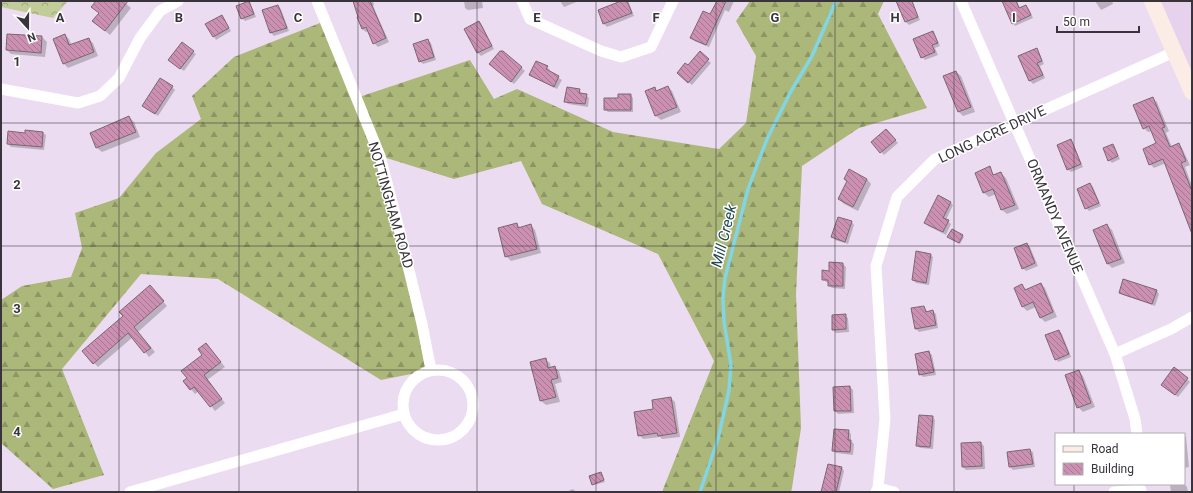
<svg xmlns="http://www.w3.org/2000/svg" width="1193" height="493" font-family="Roboto,sans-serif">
<defs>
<pattern id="forest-firs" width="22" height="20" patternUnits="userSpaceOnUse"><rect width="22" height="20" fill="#acb77a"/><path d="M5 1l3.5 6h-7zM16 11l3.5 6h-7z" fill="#8d9565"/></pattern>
<pattern id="park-crowns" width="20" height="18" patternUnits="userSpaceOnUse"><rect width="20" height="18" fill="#c2cc99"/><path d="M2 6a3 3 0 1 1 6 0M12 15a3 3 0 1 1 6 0" fill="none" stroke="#9fa67e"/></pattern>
<pattern id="building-back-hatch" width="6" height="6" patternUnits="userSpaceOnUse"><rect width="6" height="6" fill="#cc91b2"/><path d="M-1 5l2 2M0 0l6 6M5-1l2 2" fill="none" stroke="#a77792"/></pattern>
</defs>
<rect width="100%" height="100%" fill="#ecdcf1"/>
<polygon fill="#e7d2ee" points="1152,1 1192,1 1192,89"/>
<polygon fill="url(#forest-firs)" points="750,1 884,1 878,14 927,108 859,128 802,166 796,294 801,428 792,488 791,492 662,492 714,361 658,254 542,204 521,161 454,179 380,156 431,370 381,380 218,279 141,274 62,369 104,475 53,489 1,443 1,300 22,286 71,277 82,248 75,213 119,198 156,153 201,119 192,96 234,57 325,21 356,98 470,60 494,99 517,89 613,132 719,149 746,123 756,56 736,21"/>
<polygon fill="url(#park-crowns)" points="1,1 68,1 53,18 1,7"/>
<g fill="#0003">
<polygon points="97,1 123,1 131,8 110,35 98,25 99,13"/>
<polygon points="354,1 373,1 374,5 373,6 389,42 378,47 374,43 369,31 366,32 362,29"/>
<polygon points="464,1 482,1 483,8 468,10 465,8"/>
<polygon points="560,1 579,1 564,7"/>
<polygon points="624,1 627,1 629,3 634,16 607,27 604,24 599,10"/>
<polygon points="718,1 734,1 729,12 725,10 709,47 694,41 692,38 711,16"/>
<polygon points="897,1 912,1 920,20 909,25 906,22"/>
<polygon points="1003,1 1017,1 1020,8 1026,6 1029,9 1033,18 1015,26 1013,23"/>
<polygon points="1095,1 1112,1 1113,4 1101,10"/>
<polygon points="248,2 251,5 256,17 245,21 242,18"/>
<polygon points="278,6 281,9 289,31 274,36 271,33 263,11"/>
<polygon points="222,16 231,31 216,40 207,24"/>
<polygon points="479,22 482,25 494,49 481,56 478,53 466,29"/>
<polygon points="933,32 935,35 940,46 935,48 938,55 925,60 922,57"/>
<polygon points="8,35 42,37 47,42 45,57 11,54 7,50"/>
<polygon points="65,35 69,39 72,46 88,39 93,43 98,56 68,68 64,64 54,39"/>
<polygon points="428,40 431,43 436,60 423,64 420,61"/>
<polygon points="1036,49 1039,52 1044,64 1040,66 1045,78 1033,84 1030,81 1019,56"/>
<polygon points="193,52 196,54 184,71 172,63"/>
<polygon points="503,52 525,71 514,84 493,67"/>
<polygon points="700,53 711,63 692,85 681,76"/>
<polygon points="547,67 550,70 549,72 562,80 557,89 534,77 531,74"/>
<polygon points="956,72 961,76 975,112 963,116 959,112 944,77"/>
<polygon points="172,87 175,90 158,116 146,108"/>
<polygon points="668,87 672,91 681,112 661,120 656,116 646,92 654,88 657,91"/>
<polygon points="579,90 582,93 582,94 586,95 589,98 588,107 568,104 565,101"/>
<polygon points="630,95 633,98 633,112 608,112 605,109 619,99"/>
<polygon points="1152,98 1157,102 1169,131 1166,133 1172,147 1178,144 1182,148 1190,165 1185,167 1192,186 1192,224 1166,163 1154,168 1150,164 1157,144 1152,131 1148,132 1144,128"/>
<polygon points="129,117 134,122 140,137 102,152 97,148 91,133"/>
<polygon points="886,130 898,143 884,155 872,142"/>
<polygon points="43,133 46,135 44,150 11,147 8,144 26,134"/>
<polygon points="1070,140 1073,143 1083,167 1071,172 1068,169"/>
<polygon points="1112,145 1115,148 1120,159 1112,163 1109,160"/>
<polygon points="989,168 995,176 1001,173 1006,178 1019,209 1007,214 1002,210 996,194 989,197 984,193 976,173"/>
<polygon points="867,179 871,184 858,211 844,204 839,199"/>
<polygon points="1090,184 1093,187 1101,206 1089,211 1086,208"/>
<polygon points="950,202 953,205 946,220 951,224 946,235 928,226 926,223"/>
<polygon points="852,222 854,225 848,244 835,240 833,237"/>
<polygon points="517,224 521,228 531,225 535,230 541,253 511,261 506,256"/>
<polygon points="1107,225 1112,230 1125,263 1112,268 1108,264"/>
<polygon points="952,231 964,237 960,244 950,238"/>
<polygon points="1027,244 1030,247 1038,266 1026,271 1023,268"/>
<polygon points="930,254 933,257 929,285 916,283 913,280"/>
<polygon points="830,263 843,264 846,267 845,289 832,288 829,285 829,282 826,282 823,279 830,272"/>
<polygon points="1124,280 1157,291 1159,294 1155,306 1123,295 1120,293"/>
<polygon points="1041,284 1045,288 1057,317 1045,322 1040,317 1036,307 1027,311 1023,307 1022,286 1027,290"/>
<polygon points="154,291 167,306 138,332 155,352 149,357 133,337 98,367 94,363"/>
<polygon points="924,307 928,312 933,311 936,314 938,328 919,332 916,329 912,309"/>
<polygon points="845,316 848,318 849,332 836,333 833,330"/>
<polygon points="1059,331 1062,334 1071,357 1058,362 1056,359"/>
<polygon points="206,344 225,367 207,380 225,403 215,411 199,391 195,394 184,381 188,378 204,355"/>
<polygon points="929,352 932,355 936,375 923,377 920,374 916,354"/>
<polygon points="545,359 550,363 551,368 554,367 559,371 562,382 555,384 560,402 546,405 541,401 531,362"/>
<polygon points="1079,371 1083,376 1095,407 1083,412 1078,407"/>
<polygon points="1187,379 1190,382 1178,397 1165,387"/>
<polygon points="850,387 853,390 854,413 838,414 835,411 834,388"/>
<polygon points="671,398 675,402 680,437 662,439 660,437 643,439 639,435 654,410"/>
<polygon points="933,417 935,420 933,449 920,448 917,445"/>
<polygon points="848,431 851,434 851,441 854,444 853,455 836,453 833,450"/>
<polygon points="1184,434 1186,437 1189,467 1184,468"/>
<polygon points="981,443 984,446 985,469 966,470 963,467"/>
<polygon points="1030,450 1033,452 1035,467 1013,470 1010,467 1008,453"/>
<polygon points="842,468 844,471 839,492 822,492"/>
<polygon points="601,473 605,482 594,485 593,484"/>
<polygon points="1184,484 1187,487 1188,492 1171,492 1170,485"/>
<polygon points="573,489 576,492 566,492"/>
</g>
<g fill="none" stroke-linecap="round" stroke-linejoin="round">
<polyline stroke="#82d5e3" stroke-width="3.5" points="700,492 718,439 729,390 731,365 724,322 723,298 725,278 748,189 767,139 790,93 812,56 836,1"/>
</g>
<g fill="url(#building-back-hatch)" stroke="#7c6672">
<polygon points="96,1 128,1 105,31 92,21 99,13 91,7"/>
<polygon points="249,1 254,14 241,19 236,6"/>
<polygon points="353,1 370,1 386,38 373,44 366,27 362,29 357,17 358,17"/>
<polygon points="621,1 627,1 632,13 603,24 598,10"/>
<polygon points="717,1 726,1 706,45 690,38 703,11 710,14"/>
<polygon points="896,1 912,1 918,17 905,22"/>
<polygon points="1002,1 1016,1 1019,8 1026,5 1031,15 1012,24"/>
<polygon points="278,5 287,28 270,33 262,10"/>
<polygon points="222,15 229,28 213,37 205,24"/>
<polygon points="479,21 492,46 477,53 464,29"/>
<polygon points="933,31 938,43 932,45 935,52 921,58 913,39"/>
<polygon points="7,34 42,36 41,53 6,50"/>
<polygon points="65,34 69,45 89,38 94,52 63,64 53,39"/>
<polygon points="428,39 434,57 419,62 413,44"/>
<polygon points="182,42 194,51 180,69 168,60"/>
<polygon points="1037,48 1042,61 1037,63 1043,75 1029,81 1018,56"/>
<polygon points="500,51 503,51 522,67 511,82 489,64"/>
<polygon points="700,51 709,59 688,83 677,73 685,63 688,65"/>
<polygon points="536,61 548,66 546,69 559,76 554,87 529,75"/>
<polygon points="956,71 971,107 958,112 943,76"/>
<polygon points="160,78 173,86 155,114 142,106"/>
<polygon points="668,86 677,107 655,116 645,91 655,87 656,91"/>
<polygon points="567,87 580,89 579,93 587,94 585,104 564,102"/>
<polygon points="618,94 631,94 631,110 604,110 604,98 618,98"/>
<polygon points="1153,97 1165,127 1162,128 1170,147 1179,143 1186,161 1181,163 1192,191 1192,234 1163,159 1149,165 1143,149 1156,143 1149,126 1143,129 1133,105"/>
<polygon points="129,116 136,132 96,148 90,133"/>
<polygon points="886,129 896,140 880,153 871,142"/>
<polygon points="25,130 43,132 42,147 7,144 8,131 25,133"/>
<polygon points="1071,139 1081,164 1067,170 1057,145"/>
<polygon points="1113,144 1118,156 1108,161 1103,148"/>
<polygon points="990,166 993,175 1001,172 1015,205 1001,210 993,189 983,193 975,173"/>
<polygon points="849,169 867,179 853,207 838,199 847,181 844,179"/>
<polygon points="1090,183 1099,203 1085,209 1077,189"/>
<polygon points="938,195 951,202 943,218 949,220 943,232 924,223"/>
<polygon points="838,217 852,221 845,242 831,237"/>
<polygon points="517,223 518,228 531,224 537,249 505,257 498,228"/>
<polygon points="1107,224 1121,259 1107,264 1093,230"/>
<polygon points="952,229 963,235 959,243 947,237"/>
<polygon points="1027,243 1035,263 1022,269 1014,248"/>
<polygon points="916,251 931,254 926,283 912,280"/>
<polygon points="829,262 843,263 843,286 828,286 828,280 822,280 822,270 829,271"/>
<polygon points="1123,279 1157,290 1152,304 1119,293"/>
<polygon points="1041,283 1053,312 1040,318 1033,302 1022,307 1014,288 1022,284 1025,290"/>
<polygon points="150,285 164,301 134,327 151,348 144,353 128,333 93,364 82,351 123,316 119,312"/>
<polygon points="924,306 926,312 933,310 936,325 915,329 911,308"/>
<polygon points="846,314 846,329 832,330 832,315"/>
<polygon points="1059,330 1069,354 1055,360 1045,335"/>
<polygon points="206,343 221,362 204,375 222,399 210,407 194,387 190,390 183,381 187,378 181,371 202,355 198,349"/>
<polygon points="929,351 934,372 919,375 915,354"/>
<polygon points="546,358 548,368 555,366 558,378 551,380 556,397 540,401 530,362"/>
<polygon points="1174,367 1188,378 1175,395 1161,385"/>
<polygon points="1079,370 1091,403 1077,408 1065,375"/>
<polygon points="850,386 851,411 834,411 833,387"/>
<polygon points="671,397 677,433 658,436 657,433 638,436 634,412 653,409 652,400"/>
<polygon points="919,415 933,416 930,447 916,446"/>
<polygon points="834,429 849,430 848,440 851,440 850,452 832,451"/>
<polygon points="981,442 982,466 962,467 961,443"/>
<polygon points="1030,449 1033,464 1009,467 1007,452"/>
<polygon points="828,464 842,467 836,492 821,492"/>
<polygon points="601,472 604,480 592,485 589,476"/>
</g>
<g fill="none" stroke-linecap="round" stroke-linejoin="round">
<g stroke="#fff" stroke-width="11">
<polyline points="317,1 380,156 400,233 422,324 431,370"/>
<polyline points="522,1 530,19 601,51 621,57 651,47 673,1"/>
<polyline points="961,1 1115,354 1135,419 1137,434"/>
<polyline points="1,89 78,103 100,96 119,78 140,38 160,11 178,1"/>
<polyline points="1115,354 1171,329 1192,317"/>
<circle cx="438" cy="405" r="35"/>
<polyline points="878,488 894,492"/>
<polyline points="130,492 404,414"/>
<polyline points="876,492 878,488 885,419 876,266 897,197 935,159 1174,52"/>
<polyline points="1114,492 1141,490"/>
</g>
<polyline stroke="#fbece6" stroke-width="16" points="1152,1 1192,92"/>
</g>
<path fill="none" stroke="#39333b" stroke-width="1" stroke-opacity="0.55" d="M 119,1 L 119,492M 239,1 L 239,492M 358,1 L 358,492M 477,1 L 477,492M 596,1 L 596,492M 716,1 L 716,492M 835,1 L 835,492M 954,1 L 954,492M 1074,1 L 1074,434M 1,123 L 1192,123M 1,246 L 1192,246M 1,370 L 1192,370M 1074,484 L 1074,492"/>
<g text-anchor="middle" stroke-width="3" stroke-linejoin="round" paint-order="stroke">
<g font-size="14" fill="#39333b" stroke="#fff">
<text transform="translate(992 134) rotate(-25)" y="5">LONG ACRE DRIVE</text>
<text transform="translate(391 205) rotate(74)" y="5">NOTTINGHAM ROAD</text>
<text transform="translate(1055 216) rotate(67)" y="5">ORMANDY AVENUE</text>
</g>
<g font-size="15" font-style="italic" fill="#244a51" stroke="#fff">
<text transform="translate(724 236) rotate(-76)" y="5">Mill Creek</text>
</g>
</g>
<g font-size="13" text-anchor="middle" font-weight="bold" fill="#39333b" stroke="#fff" stroke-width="3" stroke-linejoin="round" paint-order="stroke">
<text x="60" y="22">A</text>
<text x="179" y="22">B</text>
<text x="298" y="22">C</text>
<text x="418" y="22">D</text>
<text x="537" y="22">E</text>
<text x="656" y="22">F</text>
<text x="775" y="22">G</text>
<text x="895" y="22">H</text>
<text x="1014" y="22">I</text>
<text x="17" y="66">1</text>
<text x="17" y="189">2</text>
<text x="17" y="313">3</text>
<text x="17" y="436">4</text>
</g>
<rect width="1193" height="493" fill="none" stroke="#39333b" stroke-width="4"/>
<rect x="1055" y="433" width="130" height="52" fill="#ffffff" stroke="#b0adb1"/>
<rect x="1063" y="446" width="20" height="6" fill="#fbece6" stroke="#b0adb1"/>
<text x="1091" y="453" font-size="12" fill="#39333b">Road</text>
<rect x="1063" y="463" width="20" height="12" fill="url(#building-back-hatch)" stroke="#b0adb1"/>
<text x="1091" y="473" font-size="12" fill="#39333b">Building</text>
<g transform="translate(28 28) rotate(159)" stroke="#ffffff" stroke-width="3" paint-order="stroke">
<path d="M0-3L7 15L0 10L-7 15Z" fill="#39333b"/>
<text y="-6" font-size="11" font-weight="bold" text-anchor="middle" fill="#39333b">N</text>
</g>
<path d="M1057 26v6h82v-6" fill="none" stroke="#39333b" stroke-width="2"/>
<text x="1063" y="26" font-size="12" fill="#39333b" stroke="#ffffff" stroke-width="3" paint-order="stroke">50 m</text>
</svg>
